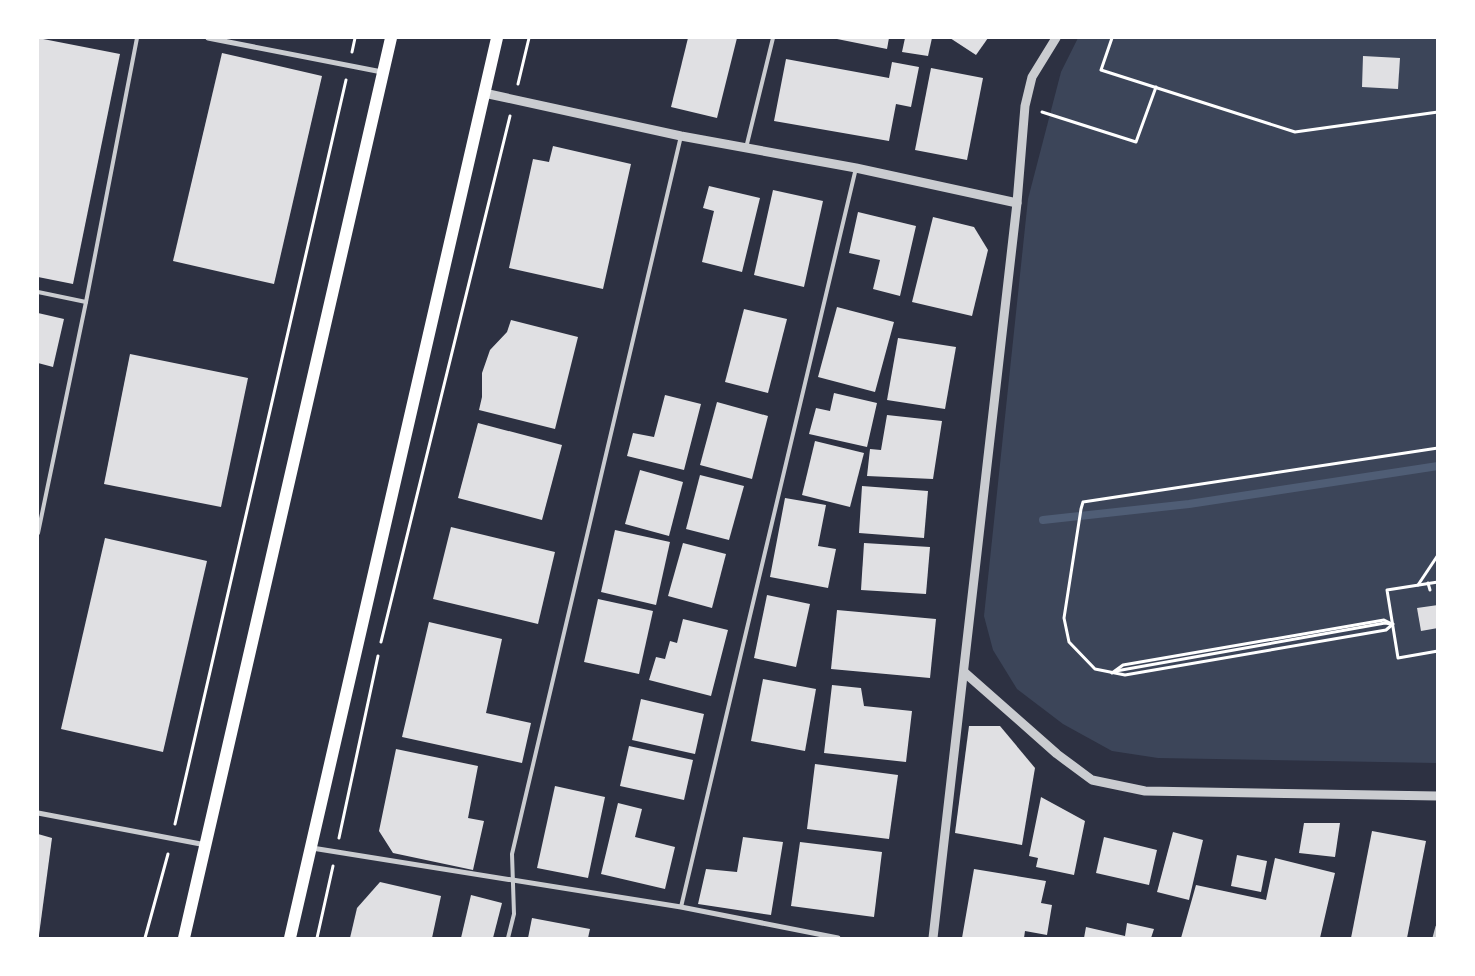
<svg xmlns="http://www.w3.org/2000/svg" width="1475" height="976" font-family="'Golos Text',sans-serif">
<rect width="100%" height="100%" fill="#2d3142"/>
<polygon fill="#3c4559" points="1078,38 1437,38 1437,763 1158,758 1112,751 1063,724 1017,689 993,650 984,616 1028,199 1061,72"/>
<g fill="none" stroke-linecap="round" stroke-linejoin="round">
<polyline stroke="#4f5d75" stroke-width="8" points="1043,520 1189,504 1438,466"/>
</g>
<g fill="#e0e0e3">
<polygon points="38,38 120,54 73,284 38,277"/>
<polygon points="688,38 737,38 717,118 671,107"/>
<polygon points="832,38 889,38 887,49"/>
<polygon points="905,38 932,38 928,56 902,52"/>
<polygon points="950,38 988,38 976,55"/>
<polygon points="222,53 322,76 274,284 173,261"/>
<polygon points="1363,56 1400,58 1398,89 1362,87"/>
<polygon points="786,59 889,78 892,62 919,67 911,107 896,104 889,141 774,121"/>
<polygon points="931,68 983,78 967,160 915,150"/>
<polygon points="553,146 631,164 603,289 509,268 533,159 549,162"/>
<polygon points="709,186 760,198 742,272 702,262 714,211 703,208"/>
<polygon points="773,190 823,201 804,287 754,275"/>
<polygon points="858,212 916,226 900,296 873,289 880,260 849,253"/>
<polygon points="933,217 974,227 988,250 972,316 912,302"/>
<polygon points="837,307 894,322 875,392 818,377"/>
<polygon points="744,309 787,319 768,393 725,382"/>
<polygon points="38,313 64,319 53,367 38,363"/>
<polygon points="511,320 578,337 555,429 479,410 482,397 482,373 490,350 507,332"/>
<polygon points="898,338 956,347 945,409 887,400"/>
<polygon points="130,354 248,378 221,507 104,484"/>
<polygon points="834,393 877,403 867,447 809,434 816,408 830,411"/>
<polygon points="665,395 701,404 684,470 627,456 633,433 654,437"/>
<polygon points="717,402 768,416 752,479 700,465"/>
<polygon points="887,415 942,421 933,479 867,476 870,449 881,450"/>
<polygon points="478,423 562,445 542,520 458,498"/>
<polygon points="815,441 864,453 850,507 802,495"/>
<polygon points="640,470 683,482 669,536 625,524"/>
<polygon points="700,475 744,486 729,540 686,529"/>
<polygon points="862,486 928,491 924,538 859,533"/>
<polygon points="785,498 826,505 818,546 836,549 828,588 770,577"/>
<polygon points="451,527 555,552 538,624 433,599"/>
<polygon points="615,530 670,542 656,605 601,592"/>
<polygon points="105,538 207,561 163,752 61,729"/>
<polygon points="683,543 726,554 712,608 668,596"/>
<polygon points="864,543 930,547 926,594 861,590"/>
<polygon points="767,595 810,604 796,667 754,658"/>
<polygon points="598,599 653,611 639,674 584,662"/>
<polygon points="1438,605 1438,628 1421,631 1417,608"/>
<polygon points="837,610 936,619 930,678 831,669"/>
<polygon points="683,619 728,630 711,696 649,680 656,657 665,659 670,641 677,643"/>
<polygon points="429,622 502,639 486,713 531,723 522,763 402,737"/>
<polygon points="763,679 816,689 805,751 751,741"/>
<polygon points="832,685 861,688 864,706 912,711 906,762 824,753"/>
<polygon points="641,699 704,714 695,754 632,740"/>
<polygon points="969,726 1000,726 1035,768 1022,845 955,833"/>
<polygon points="629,746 693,760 684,800 620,786"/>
<polygon points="396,749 478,766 468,818 484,821 473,870 393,853 379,831"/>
<polygon points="815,764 898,775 889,839 807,829"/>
<polygon points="555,786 605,797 588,878 537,868"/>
<polygon points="1041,797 1085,821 1074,875 1036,867 1038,858 1029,856"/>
<polygon points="618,803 642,809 635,837 675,847 665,889 601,874"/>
<polygon points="1304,823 1340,823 1335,857 1299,853"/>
<polygon points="1372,831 1426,841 1407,938 1351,938"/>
<polygon points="1173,832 1203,840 1189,900 1157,892"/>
<polygon points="38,834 52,838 39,935 38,935"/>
<polygon points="743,837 783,842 771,915 698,904 706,869 737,872"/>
<polygon points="1104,837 1157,850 1149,885 1096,873"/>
<polygon points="800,842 882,852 874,917 791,906"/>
<polygon points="1237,855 1267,861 1261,892 1231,886"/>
<polygon points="1275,858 1335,873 1320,938 1181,938 1196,885 1266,900"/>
<polygon points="974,869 1046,881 1041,903 1052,905 1047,935 1025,931 1024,938 962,938"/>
<polygon points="380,882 441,896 432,938 350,938 357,908"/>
<polygon points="471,895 502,903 493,938 461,938"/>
<polygon points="532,918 590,929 588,938 528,938"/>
<polygon points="1127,923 1154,929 1151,938 1084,938 1086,927 1125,936"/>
</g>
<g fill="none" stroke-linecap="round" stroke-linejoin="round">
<g stroke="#fff" stroke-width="3">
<polyline points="1112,38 1101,70 1295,132 1438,112"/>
<polyline points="352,52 355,38"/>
<polyline points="518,84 529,38"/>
<polyline points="1042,112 1136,142 1156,87"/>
<polyline points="1438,582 1387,590 1398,658 1438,651"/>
<polyline points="1428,583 1430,590"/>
<polyline points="1418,585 1438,555"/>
<polyline points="1393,624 1386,630 1125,675 1095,669 1069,642 1064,618 1081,509 1083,502 1438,448"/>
<polyline points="381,642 510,116"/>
<polyline points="1116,671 1385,623 1391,624"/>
<polyline points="1112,673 1123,665 1384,620 1392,624"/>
<polyline points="175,824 346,80"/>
<polyline points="339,838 378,656"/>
<polyline points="145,938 168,854"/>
<polyline points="317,938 333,866"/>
</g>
<g stroke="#caccd0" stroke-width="4">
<polyline points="746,148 773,38"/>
<polyline points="38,292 86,302"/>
<polyline points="38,533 86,302 137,38"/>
<polyline points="681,907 856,168"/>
<polyline points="508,938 514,914 512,854 681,136"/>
</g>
<g stroke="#caccd0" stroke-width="5">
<polyline points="208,38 382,72"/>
<polyline points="38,813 206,845"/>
<polyline points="312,848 681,907 838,938"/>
<polyline points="1435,938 1438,927"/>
</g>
<g stroke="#caccd0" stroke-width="9">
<polyline points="484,93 681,136 856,168 1017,203"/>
<polyline points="964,672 1057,754 1092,780 1145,791 1438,796"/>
<polyline points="933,938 1017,203 1025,106 1032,77 1056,38"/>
</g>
<g stroke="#fff" stroke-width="12">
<polyline points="184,938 391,38"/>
<polyline points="290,938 497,38"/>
</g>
</g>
<rect width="1475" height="976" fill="none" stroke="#ffffff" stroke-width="78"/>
</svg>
